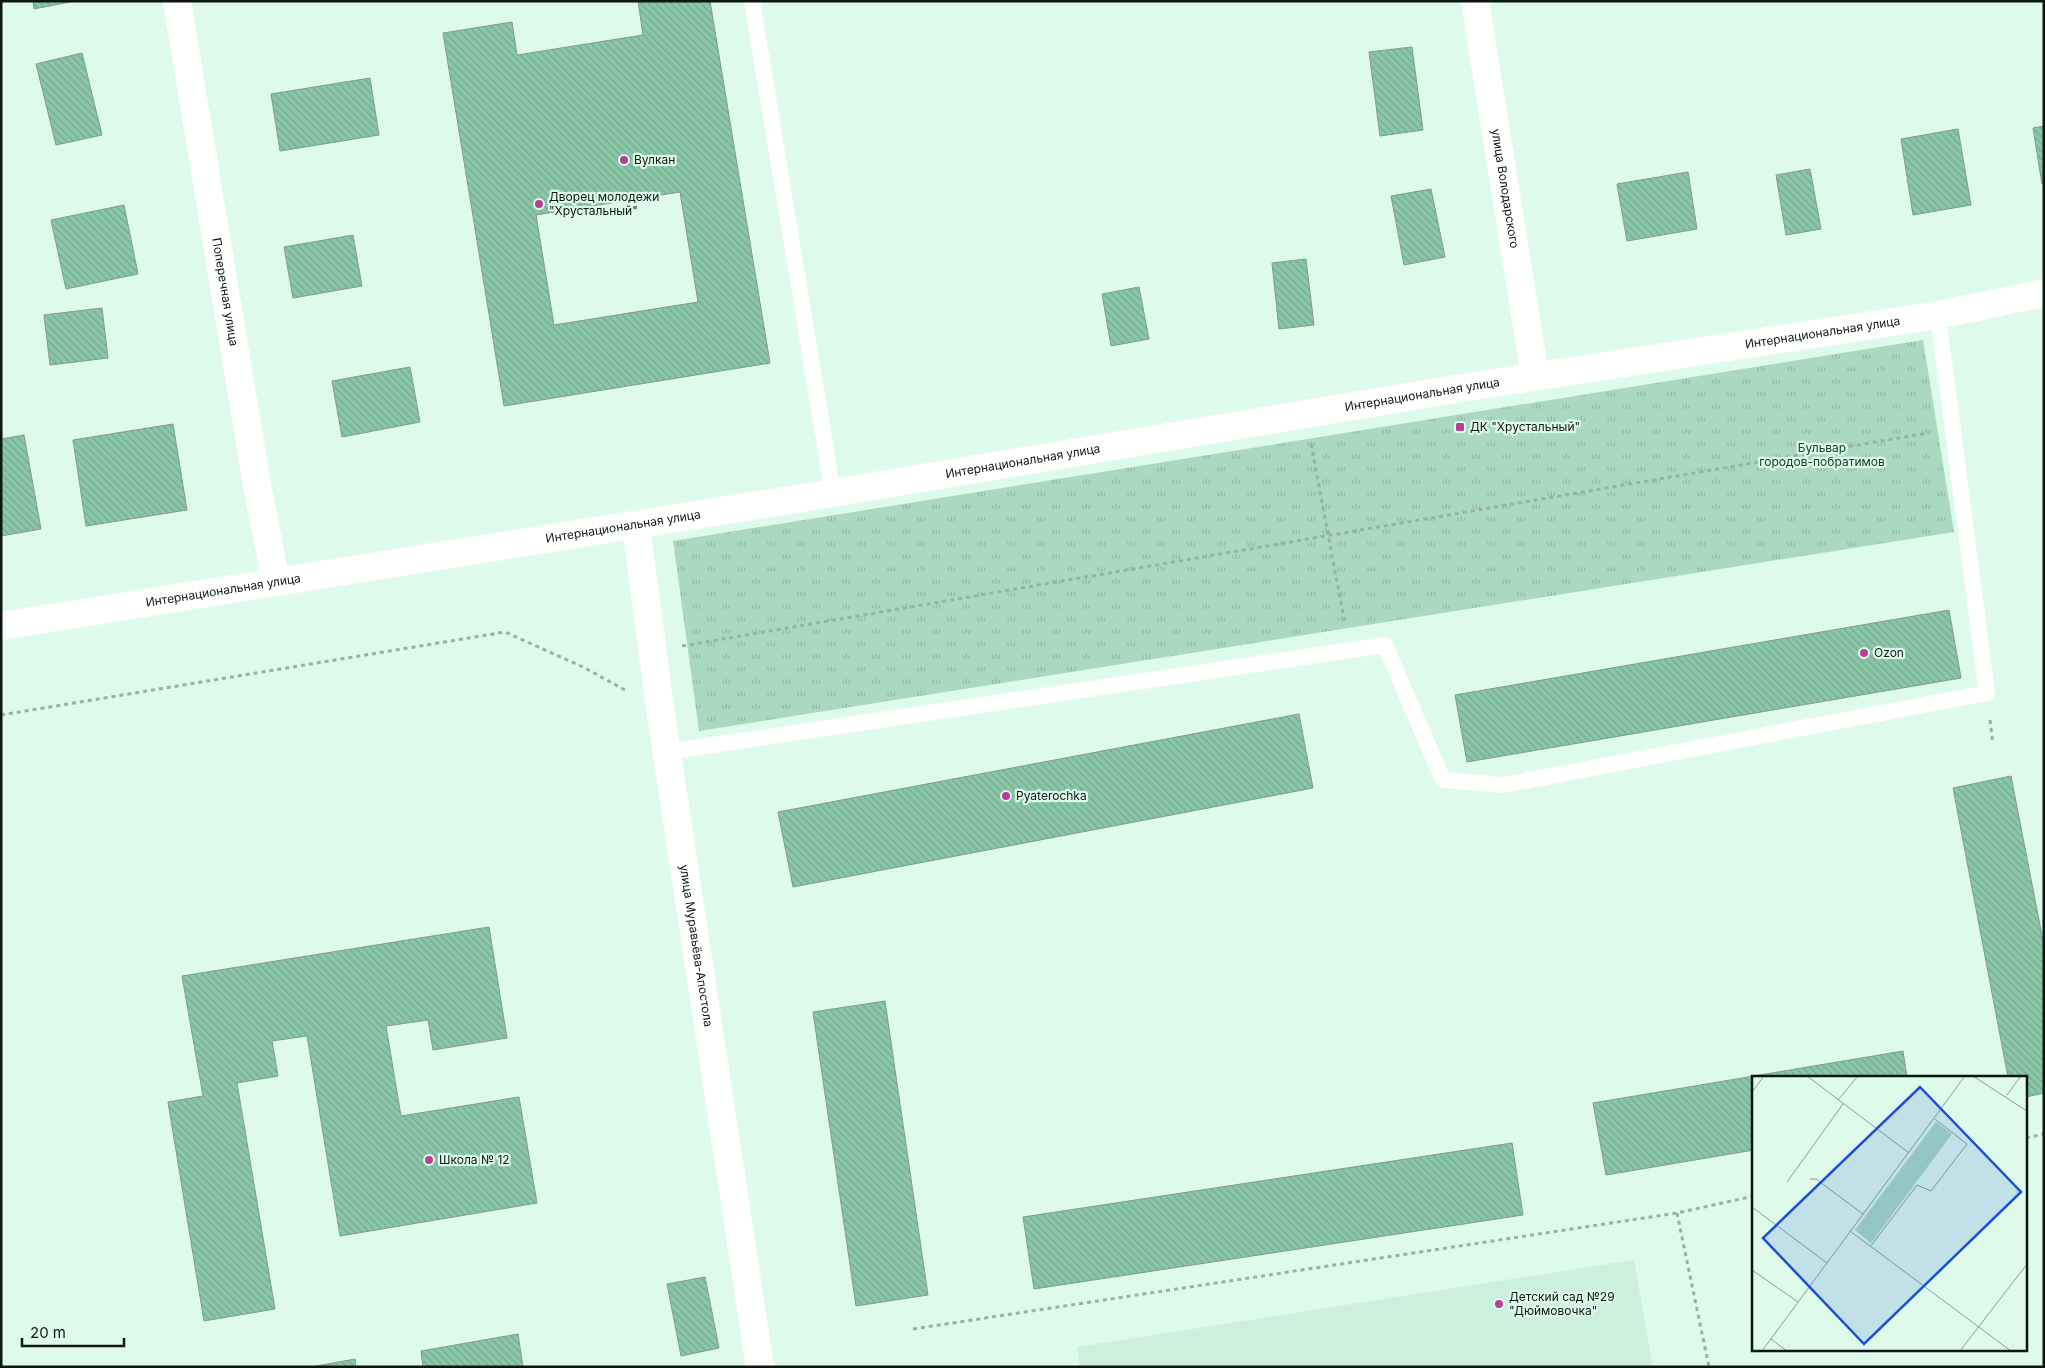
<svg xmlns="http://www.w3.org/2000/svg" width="2045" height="1368" font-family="Inter,sans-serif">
<defs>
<pattern id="park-tufts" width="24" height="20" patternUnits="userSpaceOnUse" patternTransform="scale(1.25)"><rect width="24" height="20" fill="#aad9c0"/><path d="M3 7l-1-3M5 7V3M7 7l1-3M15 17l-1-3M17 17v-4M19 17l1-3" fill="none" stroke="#91baa4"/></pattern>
<pattern id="building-back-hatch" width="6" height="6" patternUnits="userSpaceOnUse" patternTransform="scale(1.25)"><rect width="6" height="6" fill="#89c7a7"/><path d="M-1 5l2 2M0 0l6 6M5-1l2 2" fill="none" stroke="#75aa8f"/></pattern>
</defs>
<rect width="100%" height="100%" fill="#defaeb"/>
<polygon fill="#ccf0dc" points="1634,1260 1653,1367 1080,1367 1077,1347"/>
<polygon fill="url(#park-tufts)" points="1923,340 1954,532 699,731 673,541"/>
<g fill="url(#building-back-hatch)" stroke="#819b8c" fill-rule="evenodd">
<polygon points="33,1 75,1 34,9"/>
<path d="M 638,1 L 710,1 L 770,363 L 504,406 L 443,33 L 512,22 L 517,55 L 643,35 ZM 680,192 L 698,302 L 554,325 L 536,215 Z"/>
<polygon points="1412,47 1423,130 1380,136 1369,52"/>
<polygon points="82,53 102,135 56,145 36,64"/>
<polygon points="370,78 379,135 280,151 271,94"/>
<polygon points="2044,126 2044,183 2042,184 2033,128"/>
<polygon points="1958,129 1971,205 1913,215 1901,139"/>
<polygon points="1810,169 1821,229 1786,235 1776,175"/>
<polygon points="1688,172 1697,229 1627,241 1617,184"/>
<polygon points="1431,189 1445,257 1404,265 1391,196"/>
<polygon points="124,205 138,274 66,289 51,220"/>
<polygon points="353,235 362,286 293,298 284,247"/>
<polygon points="1306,259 1314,325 1279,329 1272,263"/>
<polygon points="1139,287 1149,339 1111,346 1102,294"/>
<polygon points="102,308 108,358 50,365 44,315"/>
<polygon points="410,367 420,422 342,437 332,381"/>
<polygon points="173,424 187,510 86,526 73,440"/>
<polygon points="24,435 41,529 1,536 1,439"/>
<polygon points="1949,610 1961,678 1467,762 1455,695"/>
<polygon points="1299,714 1313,788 793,887 778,812"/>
<polygon points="2011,776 2044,946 2044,1093 2026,1097 2026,1077 2008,1077 1953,788"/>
<polygon points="489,927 507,1038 433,1050 428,1020 386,1026 401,1116 519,1097 537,1203 340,1236 307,1036 272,1041 278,1076 237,1083 275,1309 204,1321 168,1102 203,1096 182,976"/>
<polygon points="885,1001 928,1295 856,1306 813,1012"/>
<polygon points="1903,1051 1907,1077 1754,1077 1754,1150 1606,1175 1593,1103"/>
<polygon points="1512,1143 1523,1215 1034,1289 1023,1217"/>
<polygon points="705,1277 719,1348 681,1356 667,1284"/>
<polygon points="518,1334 523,1367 423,1367 421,1351"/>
<polygon points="355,1359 356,1367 311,1367"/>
</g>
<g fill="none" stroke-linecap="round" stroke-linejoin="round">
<g stroke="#9ab0a4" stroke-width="3" stroke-dasharray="4 4" stroke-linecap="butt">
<polyline points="1311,444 1345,624"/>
<polyline points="682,646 1928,433"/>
<polyline points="1,715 505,632 583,667 625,690"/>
<polyline points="1990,720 1993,744"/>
<polyline points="2026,1138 2044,1134"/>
<polyline points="1677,1213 1709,1367"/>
<polyline points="913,1329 1677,1213 1754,1196"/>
</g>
<g stroke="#fff" stroke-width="16">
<polyline points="752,1 833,493"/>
<polyline points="666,752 1385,645 1443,780 1503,785 1987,693 1938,315"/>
</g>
<g stroke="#fff" stroke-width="28">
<path id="s1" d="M 177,1 L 256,479 L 276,582"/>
<path id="s2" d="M 1475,1 L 1535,376"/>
<path id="s3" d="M 636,525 L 660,708 L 760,1367"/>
</g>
<path stroke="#fff" stroke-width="28" id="s4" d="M 1,626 L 833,493 L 1461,388 L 1938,315 L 2044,293"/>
</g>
<g fill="#b73f94" stroke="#defaeb" stroke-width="2">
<circle cx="624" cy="160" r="5"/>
<circle cx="539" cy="204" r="5"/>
<rect x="1455" y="422" width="10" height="10" rx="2.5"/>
<circle cx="1864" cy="653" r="5"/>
<circle cx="1006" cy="796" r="5"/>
<circle cx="429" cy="1160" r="5"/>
<circle cx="1499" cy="1304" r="5"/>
</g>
<g text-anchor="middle" stroke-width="4.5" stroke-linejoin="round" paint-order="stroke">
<g font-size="12" fill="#0d1712" stroke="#defaeb" text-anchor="start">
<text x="634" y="164">Вулкан</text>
<text x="549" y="201">Дворец молодежи<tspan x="549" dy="14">"Хрустальный"</tspan></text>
<text x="1470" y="431">ДК "Хрустальный"</text>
<text x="1874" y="657">Ozon</text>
<text x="1016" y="800">Pyaterochka</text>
<text x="439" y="1164">Школа № 12</text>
<text x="1509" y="1301">Детский сад №29<tspan x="1509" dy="14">"Дюймовочка"</tspan></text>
</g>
<g font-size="12" fill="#0d1712" stroke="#defaeb">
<text dy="4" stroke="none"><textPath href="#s2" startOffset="190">улица Володарского</textPath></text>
<text dy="4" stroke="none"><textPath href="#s1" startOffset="295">Поперечная улица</textPath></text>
<text dy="4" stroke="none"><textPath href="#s4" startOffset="1845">Интернациональная улица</textPath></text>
<text dy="4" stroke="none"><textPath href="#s4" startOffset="1440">Интернациональная улица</textPath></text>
<text dy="4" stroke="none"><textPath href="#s4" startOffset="1035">Интернациональная улица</textPath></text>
<text dy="4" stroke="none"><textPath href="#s4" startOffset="630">Интернациональная улица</textPath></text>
<text dy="4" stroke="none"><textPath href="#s4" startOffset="225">Интернациональная улица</textPath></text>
<text dy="4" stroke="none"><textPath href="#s3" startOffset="425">улица Муравьёва-Апостола</textPath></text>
</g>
<g font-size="12" fill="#0e412c" stroke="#defaeb">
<text x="1822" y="452">Бульвар<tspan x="1822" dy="14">городов-побратимов</tspan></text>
</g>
</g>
<g transform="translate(1752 1076)">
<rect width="275" height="275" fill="#defaeb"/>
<path d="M 184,46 L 200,58 L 119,167 L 103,154 Z" fill="#aad9c0"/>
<path fill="none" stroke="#8a9f94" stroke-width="1" d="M 55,0 L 157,77M 221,0 L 275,35M 0,16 L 12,0M 255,19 L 269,0M 86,24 L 106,0M 58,103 L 64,103 L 111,138M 35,106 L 91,28M 0,131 L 75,187M 98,155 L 259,275M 118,171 L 165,109 L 179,115 L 215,68 L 183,43M 0,194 L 46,226M 19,263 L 35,275M 10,275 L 213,0M 208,275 L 275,188"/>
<path fill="#1d4ed8" fill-opacity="0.15" stroke="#1d4ed8" stroke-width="2.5" d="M 168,11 L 269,116 L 112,268 L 11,162 Z"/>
<rect width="275" height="275" fill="none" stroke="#0d1712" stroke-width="2.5"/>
</g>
<rect width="2045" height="1368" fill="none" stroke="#0d1712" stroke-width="5"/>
<path d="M22 1338v8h102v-8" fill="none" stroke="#0d1712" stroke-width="2.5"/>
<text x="30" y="1338" font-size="15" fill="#0d1712" stroke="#defaeb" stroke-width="4" paint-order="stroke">20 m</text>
</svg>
